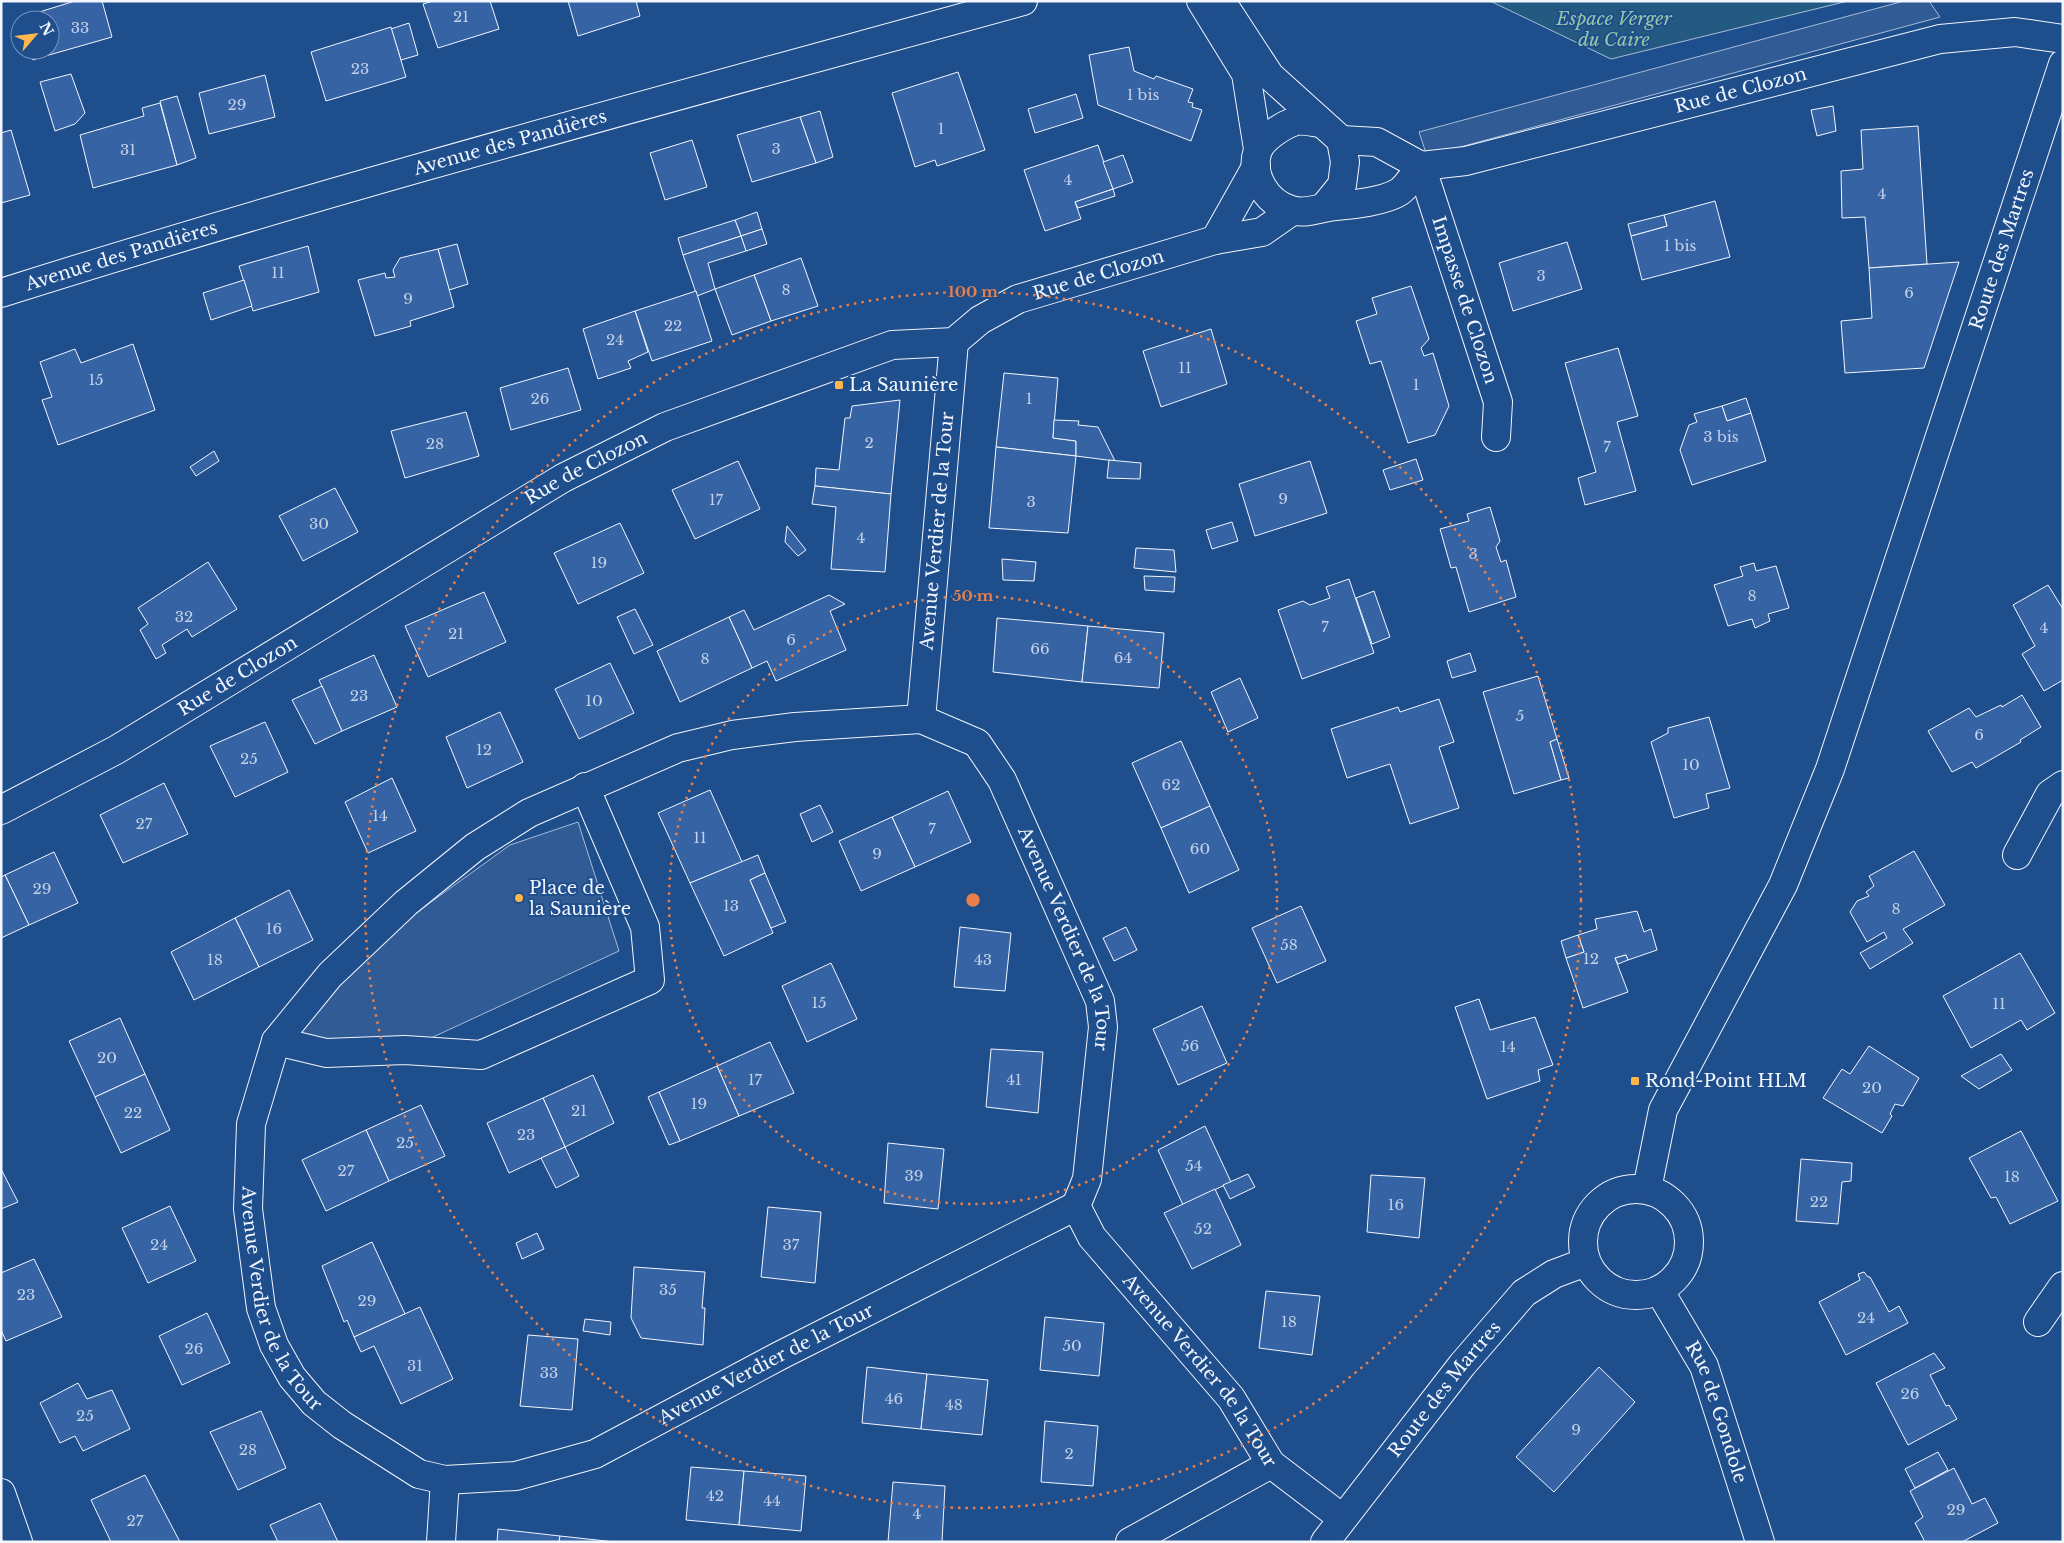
<svg xmlns="http://www.w3.org/2000/svg" width="2064" height="1543" font-family="'Libre Baskerville',serif">
<rect width="100%" height="100%" fill="#1f4e8c"/>
<polygon fill="#245a82" stroke="#a8bbd7" points="1490,1 1848,1 1611,59"/>
<g fill="#305b95" stroke="#a8bbd7">
<polygon points="1904,1 1929,1 1940,17 1427,156 1419,132"/>
<polygon points="578,822 619,951 405,1050 276,1041 330,975 510,845"/>
</g>
<g fill="#3563a3" stroke="#f2f6ff">
<polygon points="75,1 102,1 112,37 49,55 50,20 38,20 36,13"/>
<polygon points="433,1 490,1 499,29 438,48 423,4"/>
<polygon points="568,1 636,1 640,16 578,36"/>
<polygon points="36,13 38,20 20,20 20,18"/>
<polygon points="409,23 418,55 401,60 391,29"/>
<polygon points="391,27 406,77 326,101 311,52"/>
<polygon points="1129,47 1134,71 1154,79 1156,76 1193,89 1188,102 1193,103 1192,107 1202,110 1191,141 1098,105 1089,55"/>
<polygon points="30,50 48,50 49,55 33,60"/>
<polygon points="958,72 985,150 937,166 935,160 915,167 892,93"/>
<polygon points="71,74 85,113 75,124 55,131 40,82"/>
<polygon points="265,75 275,117 209,134 199,93"/>
<polygon points="1076,94 1083,118 1035,133 1028,109"/>
<polygon points="177,96 196,158 177,165 160,101"/>
<polygon points="160,103 177,165 93,188 80,135 144,116 142,108"/>
<polygon points="1833,106 1836,131 1817,136 1811,110"/>
<polygon points="820,111 833,157 816,163 800,117"/>
<polygon points="800,117 816,163 752,182 737,135"/>
<polygon points="1918,126 1927,264 1869,268 1865,217 1842,218 1841,171 1863,169 1861,130"/>
<polygon points="11,130 30,195 1,203 1,133"/>
<polygon points="692,140 707,187 665,200 650,153"/>
<polygon points="1098,145 1113,189 1075,202 1081,219 1045,231 1024,170"/>
<polygon points="1123,155 1133,182 1113,189 1103,162"/>
<polygon points="1113,189 1115,196 1078,208 1075,202"/>
<polygon points="1715,201 1730,257 1642,280 1631,236 1667,226 1664,215"/>
<polygon points="757,212 762,229 741,236 735,220"/>
<polygon points="1664,215 1667,226 1631,236 1628,224"/>
<polygon points="735,220 741,236 683,255 678,238"/>
<polygon points="762,229 767,244 746,251 741,236"/>
<polygon points="741,236 746,251 708,263 715,289 697,296 683,255"/>
<polygon points="1567,242 1582,289 1513,311 1499,263"/>
<polygon points="457,244 468,284 449,290 438,249"/>
<polygon points="308,246 319,292 253,311 239,266"/>
<polygon points="438,249 454,307 410,321 411,326 375,336 358,280 385,273 386,278 395,277 393,270 400,258"/>
<polygon points="801,258 818,306 771,321 754,275"/>
<polygon points="1959,262 1924,368 1845,373 1841,321 1872,318 1869,268"/>
<polygon points="754,275 771,321 732,335 715,289"/>
<polygon points="244,280 252,306 211,320 203,293"/>
<polygon points="1411,286 1429,339 1421,348 1424,356 1433,353 1449,406 1435,435 1408,443 1381,361 1370,364 1356,321 1377,314 1372,298"/>
<polygon points="696,291 712,341 652,361 635,311"/>
<polygon points="635,311 648,352 628,361 631,368 598,379 583,329"/>
<polygon points="1211,329 1227,384 1161,407 1143,351"/>
<polygon points="133,344 155,410 58,445 42,400 52,397 40,362 75,349 81,363"/>
<polygon points="1618,348 1638,416 1617,422 1636,491 1585,505 1578,478 1596,472 1565,363"/>
<polygon points="568,368 581,410 511,430 500,388"/>
<polygon points="1004,373 1058,378 1053,438 1076,441 1076,456 996,447"/>
<polygon points="1746,398 1751,413 1727,421 1722,406"/>
<polygon points="900,400 891,494 815,486 816,468 839,470 845,418 850,418 852,406"/>
<polygon points="1722,406 1727,421 1751,413 1766,461 1692,485 1680,450 1689,425 1697,422 1694,414"/>
<polygon points="466,412 479,456 405,478 391,431"/>
<polygon points="1054,420 1079,421 1078,425 1098,427 1115,461 1076,456 1076,441 1053,438"/>
<polygon points="996,447 1076,456 1068,533 989,528"/>
<polygon points="214,451 219,461 196,476 190,467"/>
<polygon points="1416,459 1423,480 1390,490 1383,470"/>
<polygon points="1109,460 1141,463 1140,479 1107,478"/>
<polygon points="738,461 760,509 695,539 672,490"/>
<polygon points="1310,461 1327,513 1255,536 1239,484"/>
<polygon points="815,486 891,494 885,572 831,569 836,507 812,504"/>
<polygon points="335,488 358,532 303,561 279,516"/>
<polygon points="1490,507 1500,541 1496,547 1501,562 1506,560 1516,597 1469,612 1456,567 1451,568 1440,529 1469,521 1467,514"/>
<polygon points="1232,522 1238,541 1212,549 1206,530"/>
<polygon points="620,523 644,573 578,604 554,553"/>
<polygon points="787,526 806,550 798,556 785,542"/>
<polygon points="1136,548 1174,550 1176,572 1134,568"/>
<polygon points="1002,559 1036,562 1034,581 1003,580"/>
<polygon points="208,562 237,609 192,637 187,629 162,645 166,653 156,659 140,630 148,624 138,608"/>
<polygon points="1754,563 1756,571 1776,566 1789,608 1768,614 1770,621 1755,628 1752,619 1728,626 1714,585 1743,576 1740,567"/>
<polygon points="1144,576 1175,577 1174,592 1145,590"/>
<polygon points="1349,579 1374,653 1302,679 1278,610 1303,601 1310,605 1330,598 1326,587"/>
<polygon points="2048,585 2063,609 2063,680 2044,691 2022,654 2035,646 2013,605"/>
<polygon points="1374,591 1390,637 1372,644 1356,598"/>
<polygon points="484,592 506,642 428,677 405,626"/>
<polygon points="829,595 845,604 830,611 846,650 776,681 767,661 752,668 729,617 744,610 754,630"/>
<polygon points="635,609 653,645 634,654 617,617"/>
<polygon points="729,617 752,668 680,702 657,651"/>
<polygon points="997,618 1088,626 1082,682 993,672"/>
<polygon points="1088,626 1164,633 1159,688 1082,682"/>
<polygon points="1470,653 1476,671 1452,678 1447,661"/>
<polygon points="374,655 397,707 342,731 319,680"/>
<polygon points="610,663 634,713 579,739 555,689"/>
<polygon points="1538,676 1557,739 1550,742 1561,780 1514,794 1483,692"/>
<polygon points="1240,678 1258,718 1228,732 1211,692"/>
<polygon points="322,686 342,731 315,744 292,700"/>
<polygon points="2022,695 2041,727 2020,740 2021,742 1976,768 1972,762 1952,772 1928,731 1969,708 1976,717 2001,705 2002,707"/>
<polygon points="1439,699 1454,742 1439,747 1459,808 1410,824 1390,764 1347,778 1331,729 1398,707 1400,712"/>
<polygon points="500,712 523,762 467,788 446,737"/>
<polygon points="1709,717 1730,788 1706,794 1709,808 1674,818 1651,742 1668,733 1668,728"/>
<polygon points="265,722 288,772 235,797 210,746"/>
<polygon points="1557,739 1569,778 1561,780 1550,742"/>
<polygon points="1181,741 1210,806 1161,828 1132,763"/>
<polygon points="392,778 416,831 368,853 345,802"/>
<polygon points="164,783 188,834 123,863 100,815"/>
<polygon points="710,790 742,862 690,883 658,813"/>
<polygon points="948,791 971,842 915,867 892,817"/>
<polygon points="820,805 833,832 812,842 800,814"/>
<polygon points="1210,806 1239,870 1189,893 1161,828"/>
<polygon points="892,817 915,867 861,891 839,841"/>
<polygon points="1914,851 1945,905 1903,929 1913,943 1870,969 1860,953 1887,938 1884,932 1867,942 1850,912 1857,901 1869,896 1866,892 1874,886 1869,876"/>
<polygon points="54,852 78,903 29,925 5,875"/>
<polygon points="758,855 765,873 750,880 773,933 724,956 690,883"/>
<polygon points="765,873 786,922 771,928 750,880"/>
<polygon points="5,875 29,925 1,938 1,877"/>
<polygon points="289,890 313,940 259,967 235,918"/>
<polygon points="1301,906 1326,961 1277,983 1252,928"/>
<polygon points="1637,911 1644,932 1651,929 1657,950 1628,960 1626,955 1615,958 1628,992 1583,1008 1566,958 1584,952 1578,935 1597,929 1595,919"/>
<polygon points="235,918 259,967 194,1000 171,952"/>
<polygon points="960,927 1011,933 1005,991 954,987"/>
<polygon points="1126,927 1137,950 1114,961 1103,938"/>
<polygon points="1578,935 1584,952 1566,958 1561,941"/>
<polygon points="2020,953 2055,1013 2027,1030 2021,1020 1971,1048 1943,996"/>
<polygon points="1626,955 1628,960 1618,964 1615,958"/>
<polygon points="831,963 857,1019 807,1042 782,986"/>
<polygon points="1479,999 1490,1030 1535,1017 1553,1065 1538,1070 1540,1081 1487,1099 1455,1007"/>
<polygon points="1202,1006 1227,1063 1178,1085 1153,1029"/>
<polygon points="120,1018 145,1074 95,1097 69,1041"/>
<polygon points="770,1042 794,1093 739,1116 717,1066"/>
<polygon points="1869,1046 1919,1078 1903,1106 1895,1104 1890,1114 1892,1116 1882,1133 1823,1098 1842,1069 1850,1074"/>
<polygon points="991,1049 1043,1052 1038,1113 986,1107"/>
<polygon points="2001,1054 2012,1070 1979,1089 1961,1076"/>
<polygon points="717,1066 739,1116 680,1141 659,1092"/>
<polygon points="145,1074 170,1130 121,1153 95,1097"/>
<polygon points="593,1075 614,1123 565,1147 543,1098"/>
<polygon points="659,1092 680,1141 669,1145 648,1097"/>
<polygon points="543,1098 565,1147 509,1173 487,1123"/>
<polygon points="421,1105 445,1156 389,1181 366,1130"/>
<polygon points="1205,1126 1231,1182 1183,1205 1158,1150"/>
<polygon points="366,1130 389,1181 326,1211 302,1160"/>
<polygon points="2021,1131 2058,1201 2010,1224 1996,1197 1991,1198 1969,1158"/>
<polygon points="888,1143 944,1149 938,1209 884,1203"/>
<polygon points="565,1147 579,1176 556,1188 541,1158"/>
<polygon points="1801,1159 1852,1163 1851,1181 1842,1182 1838,1224 1796,1221"/>
<polygon points="1,1169 18,1202 1,1209"/>
<polygon points="1248,1174 1255,1187 1230,1199 1223,1185"/>
<polygon points="1371,1175 1425,1178 1419,1238 1367,1232"/>
<polygon points="1215,1189 1241,1245 1192,1269 1164,1213"/>
<polygon points="170,1206 196,1261 148,1283 122,1228"/>
<polygon points="768,1207 821,1212 815,1283 761,1277"/>
<polygon points="537,1233 544,1249 522,1259 516,1243"/>
<polygon points="372,1242 405,1314 354,1337 347,1320 344,1322 322,1266"/>
<polygon points="34,1259 62,1317 6,1341 1,1330 1,1273"/>
<polygon points="634,1267 705,1272 702,1308 705,1308 703,1345 641,1338 631,1318"/>
<polygon points="1864,1272 1868,1277 1870,1277 1889,1312 1899,1306 1908,1323 1846,1355 1819,1302 1860,1280 1858,1274"/>
<polygon points="1266,1291 1320,1296 1312,1355 1259,1348"/>
<polygon points="420,1307 453,1379 401,1404 374,1346 361,1352 354,1337"/>
<polygon points="207,1313 230,1363 182,1385 159,1336"/>
<polygon points="1045,1317 1104,1323 1099,1376 1040,1370"/>
<polygon points="585,1319 611,1322 610,1335 583,1331"/>
<polygon points="528,1335 578,1339 572,1410 520,1406"/>
<polygon points="1934,1353 1945,1368 1930,1375 1946,1406 1949,1405 1957,1419 1908,1445 1876,1383"/>
<polygon points="867,1367 927,1374 921,1429 862,1423"/>
<polygon points="1599,1367 1635,1402 1554,1492 1516,1457"/>
<polygon points="927,1374 988,1380 982,1435 921,1429"/>
<polygon points="78,1383 87,1399 112,1390 130,1429 83,1451 75,1436 60,1443 40,1403"/>
<polygon points="261,1411 286,1468 238,1490 210,1432"/>
<polygon points="1045,1421 1098,1426 1093,1486 1041,1482"/>
<polygon points="1938,1452 1948,1470 1915,1488 1905,1469"/>
<polygon points="691,1467 744,1471 739,1525 686,1520"/>
<polygon points="1954,1468 1972,1504 1985,1498 1998,1523 1962,1542 1925,1542 1915,1523 1923,1517 1910,1491"/>
<polygon points="744,1471 806,1476 801,1531 739,1525"/>
<polygon points="145,1475 180,1542 111,1542 91,1500"/>
<polygon points="893,1482 945,1486 942,1542 888,1542"/>
<polygon points="320,1503 338,1542 278,1542 270,1525"/>
<polygon points="498,1529 560,1536 559,1542 497,1542"/>
<polygon points="560,1536 615,1542 559,1542"/>
</g>
<g fill="none" stroke-linecap="round" stroke-linejoin="round">
<defs>
<g id="minor">
<polyline points="1201,1 1246,74 1258,149"/>
<polyline points="1221,1 1270,76 1341,140 1345,162 1342,185 1325,206"/>
<path d="M 1320,123 C 1312,122 1300,119 1293,122 C 1282,126 1263,138 1258,150 C 1249,175 1267,203 1291,210 C 1305,215 1321,207 1336,206 C 1352,205 1385,201 1399,192 C 1407,187 1415,173 1421,166"/>
<path id="s1" d="M 1341,140 L 1377,142 L 1421,166 L 1466,161 L 1940,39 L 2015,32 L 2063,39"/>
<path id="s2" d="M 1421,166 L 1498,402 L 1496,437"/>
<polyline points="1215,240 1256,167"/>
<path id="s3" d="M 1,293 C 339,186 682,95 1023,1"/>
<path id="s4" d="M 954,342 L 921,719 L 977,743 L 1002,780 L 1100,1001 L 1103,1027 L 1087,1179 L 1076,1206 L 1092,1237 L 1231,1398 L 1271,1464 L 1342,1518"/>
<path id="s5" d="M 921,719 L 795,727 L 732,735 L 678,748 L 529,813 L 475,847 L 406,903 L 330,975 L 276,1041 L 251,1124 L 248,1209 L 261,1308 L 274,1345 L 292,1377 L 314,1403 L 342,1425 L 419,1474 L 445,1480 L 516,1476 L 595,1454 L 781,1355 L 1076,1206"/>
<path id="s6" d="M 1,810 L 116,750 L 563,478 L 665,427 L 892,345 L 954,342 L 980,320 L 1018,299 L 1215,240 L 1262,232 L 1292,211"/>
<polyline points="2017,855 2050,794 2063,785"/>
<polyline points="276,1041 326,1053 405,1050 481,1055 650,980 645,927 585,787"/>
<path id="s7" d="M 1659,1290 L 1704,1366 L 1760,1542"/>
<polyline points="2038,1322 2063,1286"/>
<polyline points="1,1493 18,1542"/>
<polyline points="441,1542 445,1480"/>
<polyline points="1130,1542 1271,1464"/>
</g>
<g id="major">
<circle cx="1636" cy="1242" r="53"/>
<path id="s8" d="M 1647,1189 L 1663,1110 L 1783,885 L 1830,769 L 2063,64"/>
<path id="s9" d="M 1325,1542 L 1462,1365 L 1524,1293 L 1554,1274 L 1586,1262"/>
</g>
</defs>
<use href="#minor" stroke="#f2f6ff" stroke-width="30"/>
<use href="#major" stroke="#f2f6ff" stroke-width="30"/>
<use href="#minor" stroke="#1f4e8c" stroke-width="28"/>
<use href="#major" stroke="#1f4e8c" stroke-width="28"/>
</g>
<g fill="none" stroke="#ea8049" stroke-width="2.5" stroke-dasharray="2.5 5">
<circle cx="973" cy="900" r="304"/>
<circle cx="973" cy="900" r="608"/>
</g>
<g fill="#ffb74d" stroke="#1f4e8c" stroke-width="2">
<rect x="834" y="380" width="10" height="10" rx="2.5"/>
<circle cx="519" cy="898" r="5"/>
<rect x="1630" y="1076" width="10" height="10" rx="2.5"/>
</g>
<g text-anchor="middle" stroke-width="4" stroke-linejoin="round" paint-order="stroke">
<g font-size="15" fill="#c3d1e8">
<text x="461" y="22">21</text>
<text x="80" y="33">33</text>
<text x="360" y="74">23</text>
<text x="1143" y="100">1 bis</text>
<text x="237" y="110">29</text>
<text x="941" y="134">1</text>
<text x="776" y="154">3</text>
<text x="128" y="155">31</text>
<text x="1068" y="185">4</text>
<text x="1882" y="199">4</text>
<text x="1680" y="251">1 bis</text>
<text x="278" y="278">11</text>
<text x="1541" y="281">3</text>
<text x="786" y="295">8</text>
<text x="1909" y="298">6</text>
<text x="408" y="304">9</text>
<text x="673" y="331">22</text>
<text x="615" y="345">24</text>
<text x="1185" y="373">11</text>
<text x="96" y="385">15</text>
<text x="1416" y="390">1</text>
<text x="540" y="404">26</text>
<text x="1029" y="404">1</text>
<text x="1721" y="442">3 bis</text>
<text x="869" y="448">2</text>
<text x="435" y="449">28</text>
<text x="1607" y="452">7</text>
<text x="1283" y="504">9</text>
<text x="716" y="505">17</text>
<text x="1031" y="507">3</text>
<text x="319" y="529">30</text>
<text x="861" y="543">4</text>
<text x="1473" y="559">3</text>
<text x="599" y="568">19</text>
<text x="1752" y="601">8</text>
<text x="184" y="622">32</text>
<text x="1325" y="632">7</text>
<text x="2044" y="633">4</text>
<text x="456" y="639">21</text>
<text x="791" y="645">6</text>
<text x="1040" y="654">66</text>
<text x="1123" y="663">64</text>
<text x="705" y="664">8</text>
<text x="359" y="701">23</text>
<text x="594" y="706">10</text>
<text x="1520" y="721">5</text>
<text x="1979" y="740">6</text>
<text x="484" y="755">12</text>
<text x="249" y="764">25</text>
<text x="1691" y="770">10</text>
<text x="1171" y="790">62</text>
<text x="380" y="821">14</text>
<text x="144" y="829">27</text>
<text x="932" y="834">7</text>
<text x="700" y="843">11</text>
<text x="1200" y="854">60</text>
<text x="877" y="859">9</text>
<text x="42" y="894">29</text>
<text x="731" y="911">13</text>
<text x="1896" y="914">8</text>
<text x="274" y="934">16</text>
<text x="1289" y="950">58</text>
<text x="1591" y="964">12</text>
<text x="215" y="965">18</text>
<text x="983" y="965">43</text>
<text x="819" y="1008">15</text>
<text x="1999" y="1009">11</text>
<text x="1190" y="1051">56</text>
<text x="1508" y="1052">14</text>
<text x="107" y="1063">20</text>
<text x="755" y="1085">17</text>
<text x="1014" y="1085">41</text>
<text x="1872" y="1093">20</text>
<text x="699" y="1109">19</text>
<text x="579" y="1116">21</text>
<text x="133" y="1118">22</text>
<text x="526" y="1140">23</text>
<text x="405" y="1148">25</text>
<text x="1194" y="1171">54</text>
<text x="346" y="1176">27</text>
<text x="914" y="1181">39</text>
<text x="2012" y="1182">18</text>
<text x="1819" y="1207">22</text>
<text x="1396" y="1210">16</text>
<text x="1203" y="1234">52</text>
<text x="159" y="1250">24</text>
<text x="791" y="1250">37</text>
<text x="668" y="1295">35</text>
<text x="26" y="1300">23</text>
<text x="367" y="1306">29</text>
<text x="1866" y="1323">24</text>
<text x="1289" y="1327">18</text>
<text x="1072" y="1351">50</text>
<text x="194" y="1354">26</text>
<text x="415" y="1371">31</text>
<text x="549" y="1378">33</text>
<text x="1910" y="1399">26</text>
<text x="894" y="1404">46</text>
<text x="954" y="1410">48</text>
<text x="85" y="1421">25</text>
<text x="1576" y="1435">9</text>
<text x="248" y="1455">28</text>
<text x="1069" y="1459">2</text>
<text x="715" y="1501">42</text>
<text x="772" y="1506">44</text>
<text x="1956" y="1515">29</text>
<text x="917" y="1519">4</text>
<text x="135" y="1526">27</text>
</g>
<g font-size="18" font-style="italic" fill="#97c8a6" stroke="#1f4e8c">
<text x="1614" y="25">Espace Verger<tspan x="1614" dy="21">du Caire</tspan></text>
</g>
<g font-size="18" fill="#f2f6ff" stroke="#1f4e8c">
<text dy="6" stroke="none"><textPath href="#s1" startOffset="415">Rue de Clozon</textPath></text>
<text dy="6" stroke="none"><textPath href="#s3" startOffset="531">Avenue des Pandières</textPath></text>
<text dy="6" stroke="none"><textPath href="#s8" startOffset="1008">Route des Martres</textPath></text>
<text dy="6" stroke="none"><textPath href="#s3" startOffset="126">Avenue des Pandières</textPath></text>
<text dy="6" stroke="none"><textPath href="#s6" startOffset="1232">Rue de Clozon</textPath></text>
<text dy="6" stroke="none"><textPath href="#s2" startOffset="141">Impasse de Clozon</textPath></text>
<text dy="6" stroke="none"><textPath href="#s6" startOffset="678">Rue de Clozon</textPath></text>
<text transform="translate(937 531) rotate(-85)" y="6">Avenue Verdier de la Tour</text>
<text dy="6" stroke="none"><textPath href="#s6" startOffset="272">Rue de Clozon</textPath></text>
<text dy="6" stroke="none"><textPath href="#s4" startOffset="656">Avenue Verdier de la Tour</textPath></text>
<text dy="6" stroke="none"><textPath href="#s5" startOffset="1019">Avenue Verdier de la Tour</textPath></text>
<text dy="6" stroke="none"><textPath href="#s5" startOffset="1632">Avenue Verdier de la Tour</textPath></text>
<text dy="6" stroke="none"><textPath href="#s4" startOffset="1141">Avenue Verdier de la Tour</textPath></text>
<text dy="6" stroke="none"><textPath href="#s9" startOffset="194">Route des Martres</textPath></text>
<text dy="6" stroke="none"><textPath href="#s7" startOffset="136">Rue de Gondole</textPath></text>
</g>
<g font-size="18" fill="#f2f6ff" stroke="#1f4e8c" text-anchor="start">
<text x="849" y="391">La Saunière</text>
<text x="529" y="894">Place de<tspan x="529" dy="21">la Saunière</tspan></text>
<text x="1645" y="1087">Rond-Point HLM</text>
</g>
</g>
<circle cx="973" cy="900" r="8" fill="#ea8049" stroke="#1f4e8c" stroke-width="2.5"/>
<g font-size="15" text-anchor="middle" font-weight="bold" fill="#ea8049" stroke="#1f4e8c" stroke-width="4" stroke-linejoin="round" paint-order="stroke">
<text x="973" y="297">100 m</text>
<text x="973" y="601">50 m</text>
</g>
<rect width="2064" height="1543" fill="none" stroke="#f2f6ff" stroke-width="5"/>
<g transform="translate(35 35) rotate(62)"><circle r="24" fill="#1f4e8c" stroke="#7391ba"/>
<path d="M0-4L9 19L0 12L-9 19Z" fill="#ffb74d"/>
<text y="-8" font-size="14" font-weight="bold" text-anchor="middle" fill="#f2f6ff">N</text>
</g>
</svg>
